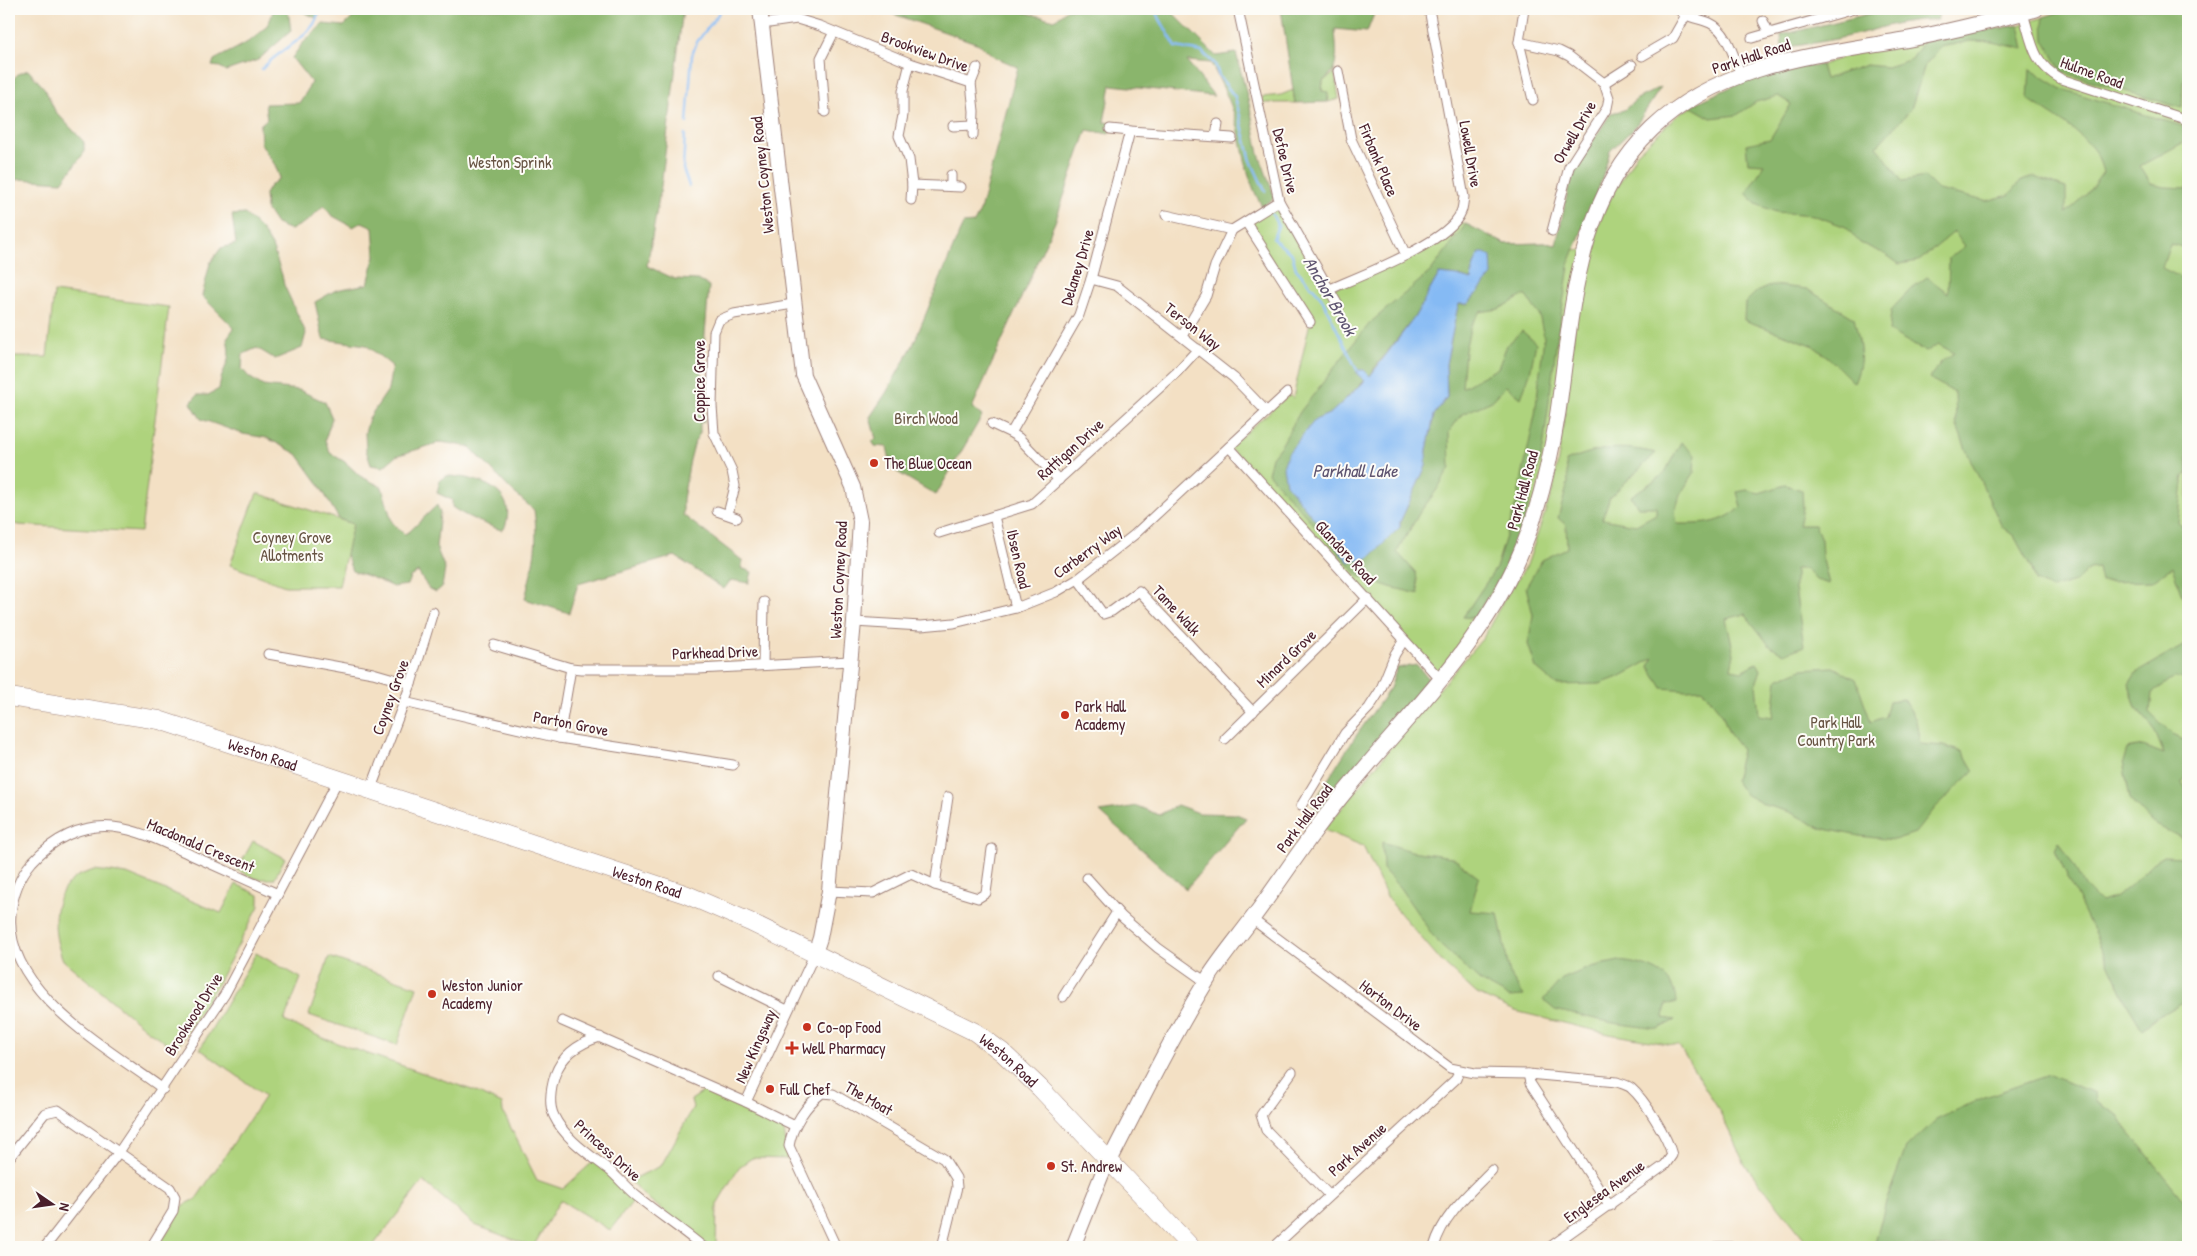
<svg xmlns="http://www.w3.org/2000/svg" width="2197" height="1256" font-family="'Patrick Hand',sans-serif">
<rect width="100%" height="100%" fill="#fdfcf7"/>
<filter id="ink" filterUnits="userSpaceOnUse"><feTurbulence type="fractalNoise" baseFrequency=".02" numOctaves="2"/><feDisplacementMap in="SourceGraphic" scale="10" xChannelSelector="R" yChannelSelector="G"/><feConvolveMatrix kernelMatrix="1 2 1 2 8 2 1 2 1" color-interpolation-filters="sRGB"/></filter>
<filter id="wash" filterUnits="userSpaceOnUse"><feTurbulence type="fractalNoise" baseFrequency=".0096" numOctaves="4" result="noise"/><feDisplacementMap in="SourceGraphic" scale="20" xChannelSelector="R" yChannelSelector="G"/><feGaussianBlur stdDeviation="1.12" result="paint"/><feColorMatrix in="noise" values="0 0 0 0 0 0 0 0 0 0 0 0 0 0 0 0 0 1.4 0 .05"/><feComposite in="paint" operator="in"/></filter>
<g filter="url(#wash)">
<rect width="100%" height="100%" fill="#f3e0c4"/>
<g fill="#aed37d" stroke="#7c7954">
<polygon points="2069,9 2188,9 2188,1247 1811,1247 1745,1165 1719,1110 1679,1046 1609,1034 1515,1011 1477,994 1443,963 1388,899 1363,846 1324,830 1430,700 1483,638 1506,596 1527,565 1554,486 1566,406 1577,302 1592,244 1605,208 1637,153 1681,112 1783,69 1821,65 1862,51 2019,25"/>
<polygon points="1334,68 1339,99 1328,102 1329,97 1322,92 1323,81 1333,74"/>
<polygon points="1293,90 1295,103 1263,103 1262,97 1281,95"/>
<polygon points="1279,201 1330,290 1426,246 1457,220 1505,244 1545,243 1584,251 1554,433 1516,564 1440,679 1229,447 1289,395 1293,398 1310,322 1246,222"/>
<polygon points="54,292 169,307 141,532 18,525 9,522 9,357 47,357"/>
<polygon points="257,493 353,524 339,586 285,586 230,565"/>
<polygon points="253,841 285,858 274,879 257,879 237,870"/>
<path d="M 94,870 L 127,874 L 221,913 L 236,884 L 259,895 L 259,906 L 218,983 L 176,1049 L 147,1030 L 63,960 C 52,934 49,896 76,877 C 81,874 89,872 94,870 Z"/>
<polygon points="256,953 301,978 284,1021 328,1040 472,1090 502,1104 503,1112 537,1180 563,1189 596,1159 637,1196 610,1230 560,1200 533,1247 475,1225 423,1181 372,1247 158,1247 184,1205 196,1199 265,1096 200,1049"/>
<polygon points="329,957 417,987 397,1045 309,1015"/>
<polygon points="706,1090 751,1107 784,1130 788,1159 752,1158 739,1167 717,1204 716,1247 709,1247 641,1193 630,1180 661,1166 693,1108 691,1100"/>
</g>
<g fill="#8ab56c" stroke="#6a6a4c" fill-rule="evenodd">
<path d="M 273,9 L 288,9 L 291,31 L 258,60 L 226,71 L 220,67 L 212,66 L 214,60 C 235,48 271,36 273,9 Z"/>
<polygon points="297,9 324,9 316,18"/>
<path d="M 362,9 L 683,9 L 661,186 L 647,266 L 675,279 L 698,280 L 709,286 L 702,370 L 704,422 L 700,423 L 700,433 L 695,441 L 690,460 L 683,499 L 683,515 L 743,561 L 741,568 L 752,572 L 749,583 L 731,580 L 724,589 L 675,556 L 578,584 L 569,613 L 525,599 C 533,565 539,545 534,510 L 511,490 L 470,447 L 441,442 L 396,456 L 383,467 L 371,465 L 366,450 L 365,433 L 369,418 L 388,390 L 392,366 L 366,345 L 323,339 L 315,302 L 336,290 L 368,284 L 375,256 L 373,227 L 362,222 L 353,227 L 331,215 L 324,205 L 309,220 L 291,230 L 276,224 L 266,209 L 265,194 L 270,186 L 280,178 L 275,165 L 261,144 L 260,125 L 267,119 L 265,104 L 299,103 L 307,91 L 311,82 L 292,58 L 302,44 L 323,24 L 344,26 Z"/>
<path d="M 879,9 L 1011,9 L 1055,20 L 1067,9 L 1169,9 L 1216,56 L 1236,53 L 1250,107 L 1259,154 L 1275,198 L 1262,206 C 1245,178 1244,147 1235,117 C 1229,98 1220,81 1211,63 L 1187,61 L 1214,96 L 1111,85 L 1104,122 L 1111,123 L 1109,134 L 1087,130 L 1055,222 L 972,408 L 982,416 L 936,495 L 892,469 L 887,447 L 875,446 L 872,441 L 876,439 L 870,417 L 886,393 L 913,345 L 963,224 L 974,223 L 980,211 L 1018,67 L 995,57 L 979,44 Z"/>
<path d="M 1281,9 L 1376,9 L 1367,32 L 1335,29 C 1336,50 1341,68 1323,81 L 1322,91 L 1328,92 L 1328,102 L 1295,103 Z"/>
<path d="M 1881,9 L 1941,9 L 1937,20 C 1901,19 1887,27 1854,35 C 1830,41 1806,44 1782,48 L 1781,35 L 1872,13 Z"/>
<polygon points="2069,9 2188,9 2188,78 2183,81 2182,108 2062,72 2044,40 2043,17"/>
<path d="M 2019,25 L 2024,49 L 1992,42 L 1970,41 L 1941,47 L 1925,65 L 1911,109 L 1877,146 L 1902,181 L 1925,177 L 1938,190 L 1986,201 L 2009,195 L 2021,181 L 2034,177 L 2066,188 L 2066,213 L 2086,195 L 2103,172 C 2101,166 2099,158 2096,153 C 2080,130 2051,115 2028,99 L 2030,69 L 2062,89 L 2185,127 L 2188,140 L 2140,166 L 2151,184 L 2165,187 L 2188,188 L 2188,248 L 2170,244 L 2162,268 L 2178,276 L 2188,287 L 2188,473 L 2184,476 L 2178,523 L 2188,530 L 2188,600 L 2182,595 L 2172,567 L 2152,581 L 2101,582 L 2098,568 L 2089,569 L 2077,581 L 2052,589 L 2035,581 L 2032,569 L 2014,536 L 2002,527 L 1967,452 L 1956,423 L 1955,393 L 1929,378 L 1942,361 L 1954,353 L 1938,344 L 1926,352 L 1889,331 L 1891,310 L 1912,288 L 1927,277 L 1948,293 L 1949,258 L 1965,246 L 1954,232 L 1919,261 L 1899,264 L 1885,254 L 1860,243 L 1846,227 L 1813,215 L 1776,212 L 1756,204 L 1746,193 L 1765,164 L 1748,163 L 1746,144 L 1770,139 L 1791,104 L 1778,96 L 1756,102 L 1737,115 L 1711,118 L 1690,106 L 1748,79 L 1783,69 L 1821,65 L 1825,79 L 1866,65 L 1887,67 L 1912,59 L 1924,41 Z"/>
<polygon points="28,70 45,89 55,111 84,142 84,153 62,182 18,179 9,186 9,83 18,74"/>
<path d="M 1661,87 L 1635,127 L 1610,151 L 1601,182 L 1570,261 L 1557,339 L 1543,449 L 1525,519 L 1502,574 L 1475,618 L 1463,617 L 1496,568 L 1517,501 L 1535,415 L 1544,337 L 1539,314 L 1525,295 L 1499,309 L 1480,312 L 1471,325 L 1465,350 L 1462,388 L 1498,368 L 1507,345 L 1522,331 L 1536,343 L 1530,373 L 1521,398 L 1506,386 L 1492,401 L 1462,414 L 1449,432 L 1450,468 L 1436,491 L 1420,512 L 1397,552 L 1416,573 L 1419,594 L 1390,587 L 1359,576 L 1268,473 L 1272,457 L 1282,444 L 1300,412 L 1352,345 L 1371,322 L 1430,272 L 1466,224 L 1505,244 L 1545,243 L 1556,245 L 1570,182 L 1589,147 L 1611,113 L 1624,110 L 1637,99 ZM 1474,265 L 1491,275 L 1468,304 L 1459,304 L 1457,310 L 1446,364 L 1447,397 L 1434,415 L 1427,450 L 1426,466 L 1400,522 L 1400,527 L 1315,420 L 1331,413 L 1365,380 L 1362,376 L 1370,377 L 1375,367 L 1414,318 L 1439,274 L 1458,276 L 1471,280 Z"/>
<path d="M 245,214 L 261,229 L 272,246 L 282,275 L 284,285 L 306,333 L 302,348 L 275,359 L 257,348 L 243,354 L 242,369 L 249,377 L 263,386 L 299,390 L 325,402 L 332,418 L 325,440 L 330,453 L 345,462 L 360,476 L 382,487 L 392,522 L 404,534 L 409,532 L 437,505 L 440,513 L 436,547 L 445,569 L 442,587 L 436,592 L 429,589 L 418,572 L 410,577 L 407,585 L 393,587 L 371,577 L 352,571 L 346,554 L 353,524 L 339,519 L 318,483 L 297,454 L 267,438 L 243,434 L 201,419 L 191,403 L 197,395 L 208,395 L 219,389 C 222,365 233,365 227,338 L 234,328 L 202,296 L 210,263 L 221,248 L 236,244 L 232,215 Z"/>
<path d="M 1772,285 L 1807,289 L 1854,318 C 1860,344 1865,358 1854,383 L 1829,358 L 1812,345 L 1744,320 L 1745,303 L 1756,292 Z"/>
<path d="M 1681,442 L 1695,455 L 1694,473 L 1680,495 L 1675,512 L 1677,524 C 1703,524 1720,525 1741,507 L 1737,492 L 1747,490 L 1759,493 L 1785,485 L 1802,490 L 1803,508 L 1799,525 L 1815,525 L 1821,539 L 1822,556 L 1829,584 L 1816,580 L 1806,569 L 1795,569 L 1795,589 L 1804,646 L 1784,654 L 1769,645 L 1745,614 L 1726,619 L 1734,654 L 1731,669 L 1742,671 L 1757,663 L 1761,670 L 1756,684 L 1759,715 L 1773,717 L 1777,679 L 1802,669 L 1833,667 L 1856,679 L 1871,722 L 1885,717 L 1889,701 L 1904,699 L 1916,720 L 1920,744 L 1943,746 L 1963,752 L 1974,771 L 1936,807 L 1915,833 L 1894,840 L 1859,836 L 1820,828 L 1790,812 L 1765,805 L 1745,794 L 1735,780 L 1742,750 L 1729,733 L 1722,714 L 1702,689 L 1686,690 L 1662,688 L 1649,666 L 1654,658 L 1621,676 L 1600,684 L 1556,685 L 1536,668 L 1528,644 L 1533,615 L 1526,587 L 1542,560 L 1567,548 L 1566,525 L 1558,518 L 1568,483 L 1566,461 C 1599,447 1621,445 1656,453 L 1610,497 L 1602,519 L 1636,525 L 1656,514 L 1656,507 L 1638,507 L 1631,496 L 1664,474 Z"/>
<path d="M 446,476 C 475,476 521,490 504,529 L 501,530 C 487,525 464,516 452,507 L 452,500 L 437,493 L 440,480 Z"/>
<polygon points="2188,643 2188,680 2175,677 2152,693 2150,712 2173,735 2188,742 2188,775 2183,782 2188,793 2188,999 2157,1017 2142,1029 2130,1009 2055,850 2059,841 2085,886 2101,902 2116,897 2130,886 2153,863 2164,856 2184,857 2182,838 2152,823 2130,799 2123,762 2127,749 2143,746 2164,754 2153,727 2136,708 2129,684 2136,673"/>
<polygon points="1417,665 1429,680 1425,688 1321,812 1312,805 1351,743 1390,688 1397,668"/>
<polygon points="1177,805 1199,813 1236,814 1246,818 1186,889 1100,812 1137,806 1159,815"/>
<polygon points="1382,842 1411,851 1452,857 1479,878 1470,911 1498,913 1510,975 1524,996 1509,997 1480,981 1438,943 1400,888 1383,869"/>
<path d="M 1619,961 C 1645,964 1675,971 1676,1003 L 1666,1004 L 1664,1018 L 1675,1020 L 1658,1029 L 1613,1023 L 1555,1010 L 1543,1000 L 1562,979 L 1591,967 Z"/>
<polygon points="2049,1075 2095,1093 2096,1102 2119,1115 2126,1128 2188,1205 2188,1247 1874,1247 1886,1202 1906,1148 1936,1120 1982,1098"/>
</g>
<polygon fill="#85baf4" stroke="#686c90" points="1479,253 1485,253 1491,257 1492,275 1468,304 1459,304 1457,310 1446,364 1447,397 1434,415 1427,450 1426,466 1400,522 1400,527 1369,558 1349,562 1286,484 1283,467 1288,453 1315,420 1331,413 1365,381 1357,374 1357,370 1364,370 1370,376 1414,318 1439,274 1458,276 1471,280 1474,265"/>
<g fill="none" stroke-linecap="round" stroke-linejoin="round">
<g stroke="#85baf4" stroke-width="2.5">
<polyline points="1154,9 1176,47 1202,52 1215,64 1219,76 1235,97 1251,161 1265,191"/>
<path d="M 262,69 C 277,51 301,43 314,24 C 317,19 318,13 320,9"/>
<polyline points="687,123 692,55 697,42 722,9"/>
<polyline points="685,134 683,169 689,186"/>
<polyline points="1272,214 1278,226 1273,239 1292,254 1296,269 1321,297 1357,370"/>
</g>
</g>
</g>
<g filter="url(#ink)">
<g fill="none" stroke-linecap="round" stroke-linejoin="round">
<defs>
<g id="street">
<polyline points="1238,9 1279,201 1339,307"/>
<polyline points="1524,9 1519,42 1533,100"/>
<path d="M 1678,9 C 1686,18 1699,18 1710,23 C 1728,31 1734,58 1741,75"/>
<path d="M 2023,13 C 2032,42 2032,63 2061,79 L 2188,120"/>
<polyline points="1763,21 1769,33"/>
<polyline points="762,24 797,19 820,26 910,63 971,83 974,111 973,135"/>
<polyline points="1752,38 1854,9"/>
<polyline points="1519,42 1559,51 1569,56 1604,83 1609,98 1607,108 1569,167 1552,231"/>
<polyline points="1642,56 1673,38 1686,15"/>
<polyline points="910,63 903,91 903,115 899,136 909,159 912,185 961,187"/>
<polyline points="1338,71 1351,139 1406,255"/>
<polyline points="971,83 977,68"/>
<polyline points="1604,83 1632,65"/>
<polyline points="825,112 821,58 834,32"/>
<polyline points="953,126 973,125"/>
<polyline points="1110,129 1130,131"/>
<polyline points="1216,136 1218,124"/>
<polyline points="951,186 951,175"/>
<polyline points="911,200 912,185"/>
<polyline points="1166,215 1232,230"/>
<polyline points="1246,222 1310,322"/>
<polyline points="1091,279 1117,286 1234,378 1266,411"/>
<path d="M 1330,289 C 1360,276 1450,242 1461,212 C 1463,208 1463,202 1464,197 L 1429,9"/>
<polyline points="1182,336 1206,296 1215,266 1232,230 1279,201"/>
<polyline points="992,424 1011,433"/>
<polyline points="1229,447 1440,679"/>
<polyline points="1059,480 1019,438 1011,433 1079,315 1091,279 1130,131 1232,138"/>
<polyline points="717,511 737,518"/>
<polyline points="728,514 735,486 732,471 714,433 712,406 714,332 719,320 734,314 793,304"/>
<polyline points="994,516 1016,608"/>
<polyline points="939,533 1032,504 1177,372 1198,349"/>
<polyline points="1078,579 1103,614 1112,611 1139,591 1253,712"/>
<polyline points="854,622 921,626 954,623 1016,608 1056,592 1078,579 1134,535 1287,393"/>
<polyline points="494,645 571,668 581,669 698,669 850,661"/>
<polyline points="268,654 373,673 411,684"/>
<polyline points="763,665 764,602"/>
<polyline points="404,702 559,738 733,765"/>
<polyline points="559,738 571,668"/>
<polyline points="1225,739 1368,598"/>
<polyline points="370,791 411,684 433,612"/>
<polyline points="1301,806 1345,733 1369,708 1380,691 1395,654 1404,640"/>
<polyline points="1087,878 1122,917 1158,948 1206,982"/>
<polyline points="935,885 948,797"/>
<polyline points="829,891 873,893 911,874 935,885 978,898 986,893 992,849"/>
<path d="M 1252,919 L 1450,1068 L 1475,1073 L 1528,1074 L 1617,1082 C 1622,1084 1627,1085 1631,1088 C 1645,1100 1668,1138 1672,1155 L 1665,1165 L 1550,1247"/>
<polyline points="719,976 787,1010"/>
<polyline points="1063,997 1117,912"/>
<polyline points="562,1021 746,1102"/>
<path d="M 600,1037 C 580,1043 562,1055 555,1075 C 551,1088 548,1104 554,1116 C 565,1139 589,1154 608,1169 C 619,1178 628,1190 639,1198 C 660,1215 683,1230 703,1247"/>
<polyline points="1292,1072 1261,1115 1266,1130 1329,1195"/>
<polyline points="1528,1074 1530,1083 1610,1206"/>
<path d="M 163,1089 C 108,1048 4,992 11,914 C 13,894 20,876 32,862 C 53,839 81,824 113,827 C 140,830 167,844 191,855 C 220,868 249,881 278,894"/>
<polyline points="795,1126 746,1102 815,953"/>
<polyline points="9,1158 45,1113 58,1110 170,1188 175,1197 173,1211 151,1247"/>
<polyline points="45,1247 119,1152 225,994 338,780"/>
<path d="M 836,1247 L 789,1146 C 792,1126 806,1105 822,1093 L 833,1094 L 944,1159 L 956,1178 L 957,1187 L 942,1247"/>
<polyline points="1274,1247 1456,1079 1459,1071"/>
<path d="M 1434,1247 C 1443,1215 1469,1193 1492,1170"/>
<polyline points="1716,1247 1731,1247"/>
</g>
<g id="secondary">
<polyline points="760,9 803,375 853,487 860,521 854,622 829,891 820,938 815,953"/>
<polyline points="1073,1247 1102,1174 1110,1160"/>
</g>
<path id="primary" d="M 1110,1160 C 1142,1098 1172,1036 1209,977 C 1222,957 1238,938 1252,919 C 1276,887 1298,853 1322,821 C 1387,734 1474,660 1518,559 C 1539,512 1550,463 1558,412 C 1572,315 1575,202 1652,129 C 1720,64 1815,55 1904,40 C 1949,32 1992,21 2036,9"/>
<g id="highway">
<path id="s1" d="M 9,697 L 159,720 L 685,894 L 750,922 L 975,1032 L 1002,1052 L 1040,1088 L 1191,1247"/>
</g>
</defs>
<use href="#street" stroke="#9e8078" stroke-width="11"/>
<use href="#secondary" stroke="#9e8078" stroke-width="16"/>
<use href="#primary" stroke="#9e8078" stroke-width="17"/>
<use href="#highway" stroke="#9e8078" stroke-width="19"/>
<use href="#street" stroke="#fff" stroke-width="9"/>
<use href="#secondary" stroke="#fff" stroke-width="14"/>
<use href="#primary" stroke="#fff" stroke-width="15"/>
<use href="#highway" stroke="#fff" stroke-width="18"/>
</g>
</g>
<g fill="#c8321e" stroke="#fdfcf7" stroke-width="2">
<circle cx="874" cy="463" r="5"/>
<circle cx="1065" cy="715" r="5"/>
<circle cx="432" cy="994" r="5"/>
<circle cx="807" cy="1027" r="5"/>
<path d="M789.5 1040.5h5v5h5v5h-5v5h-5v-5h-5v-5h5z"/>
<circle cx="770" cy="1089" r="5"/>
<circle cx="1051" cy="1166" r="5"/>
</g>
<g text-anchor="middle" stroke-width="4" stroke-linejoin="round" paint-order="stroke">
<g font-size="16" fill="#4a1f2b" stroke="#fdfcf7">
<text transform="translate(925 51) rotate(20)" y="6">Brookview Drive</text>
<text transform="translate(1751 56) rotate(-18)" y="6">Park Hall Road</text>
<text transform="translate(2092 72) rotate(20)" y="6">Hulme Road</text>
<text transform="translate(1574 132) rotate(-60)" y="6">Orwell Drive</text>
<text transform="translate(1471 154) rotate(80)" y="6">Lowell Drive</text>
<text transform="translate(1379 160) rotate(67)" y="6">Firbank Place</text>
<text transform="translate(1286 161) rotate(77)" y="6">Defoe Drive</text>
<text transform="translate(762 175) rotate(-96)" y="6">Weston Coyney Road</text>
<text transform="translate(1077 267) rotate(-73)" y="6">Delaney Drive</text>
<text transform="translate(1193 326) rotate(38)" y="6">Terson Way</text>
<text transform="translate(699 381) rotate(-90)" y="6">Coppice Grove</text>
<text transform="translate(1070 449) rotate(-42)" y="6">Rattigan Drive</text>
<text transform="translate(1522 490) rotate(-75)" y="6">Park Hall Road</text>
<text transform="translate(1087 551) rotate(-36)" y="6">Carberry Way</text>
<text transform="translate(1346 552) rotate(47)" y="6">Glandore Road</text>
<text transform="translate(1019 559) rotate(77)" y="6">Ibsen Road</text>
<text transform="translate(838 580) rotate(-87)" y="6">Weston Coyney Road</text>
<text transform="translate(1177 610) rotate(47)" y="6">Tame Walk</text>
<text transform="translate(715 652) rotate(-2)" y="6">Parkhead Drive</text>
<text transform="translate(1286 658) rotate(-44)" y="6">Minard Grove</text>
<text transform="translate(390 697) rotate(-70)" y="6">Coyney Grove</text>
<text transform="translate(571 723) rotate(11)" y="6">Parton Grove</text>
<text dy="6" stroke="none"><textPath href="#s1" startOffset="261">Weston Road</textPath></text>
<text transform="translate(1304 818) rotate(-53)" y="6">Park Hall Road</text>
<text transform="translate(201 845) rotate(23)" y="6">Macdonald Crescent</text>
<text dy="6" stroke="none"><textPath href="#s1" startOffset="666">Weston Road</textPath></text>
<text transform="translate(1391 1005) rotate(37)" y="6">Horton Drive</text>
<text transform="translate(193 1014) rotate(-58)" y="6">Brookwood Drive</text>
<text transform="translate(755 1046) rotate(-66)" y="6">New Kingsway</text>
<text dy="6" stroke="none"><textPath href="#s1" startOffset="1071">Weston Road</textPath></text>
<text transform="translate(869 1098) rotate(30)" y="6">The Moat</text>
<text transform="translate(1357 1149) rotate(-42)" y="6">Park Avenue</text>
<text transform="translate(608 1150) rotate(42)" y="6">Princess Drive</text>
<text transform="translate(1604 1191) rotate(-36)" y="6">Englesea Avenue</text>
</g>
<g font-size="16" fill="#685544" stroke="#fdfcf7">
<text x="510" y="168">Weston Sprink</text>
<text x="926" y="424">Birch Wood</text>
<text x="292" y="543">Coyney Grove<tspan x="292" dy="18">Allotments</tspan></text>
<text x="1836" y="728">Park Hall<tspan x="1836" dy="18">Country Park</tspan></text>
</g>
<g font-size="16" fill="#4a1f2b" stroke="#fdfcf7" text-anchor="start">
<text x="884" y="469">The Blue Ocean</text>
<text x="1075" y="712">Park Hall<tspan x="1075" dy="18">Academy</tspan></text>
<text x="442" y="991">Weston Junior<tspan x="442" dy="18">Academy</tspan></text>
<text x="817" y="1033">Co-op Food</text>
<text x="802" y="1054">Well Pharmacy</text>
<text x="780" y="1095">Full Chef</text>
<text x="1061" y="1172">St. Andrew</text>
</g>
<g font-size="18" font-style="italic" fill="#5f5571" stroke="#fdfcf7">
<text transform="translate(1330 296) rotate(60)" y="6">Anchor Brook</text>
<text x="1355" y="477">Parkhall Lake</text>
</g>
</g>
<rect width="2197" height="1256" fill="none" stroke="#fdfcf7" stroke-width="30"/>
<g transform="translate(52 1204) rotate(103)" stroke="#fdfcf7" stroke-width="4" paint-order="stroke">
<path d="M0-4L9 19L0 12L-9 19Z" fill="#4a1f2b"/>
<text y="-8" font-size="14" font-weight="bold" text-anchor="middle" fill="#4a1f2b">N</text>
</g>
</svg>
